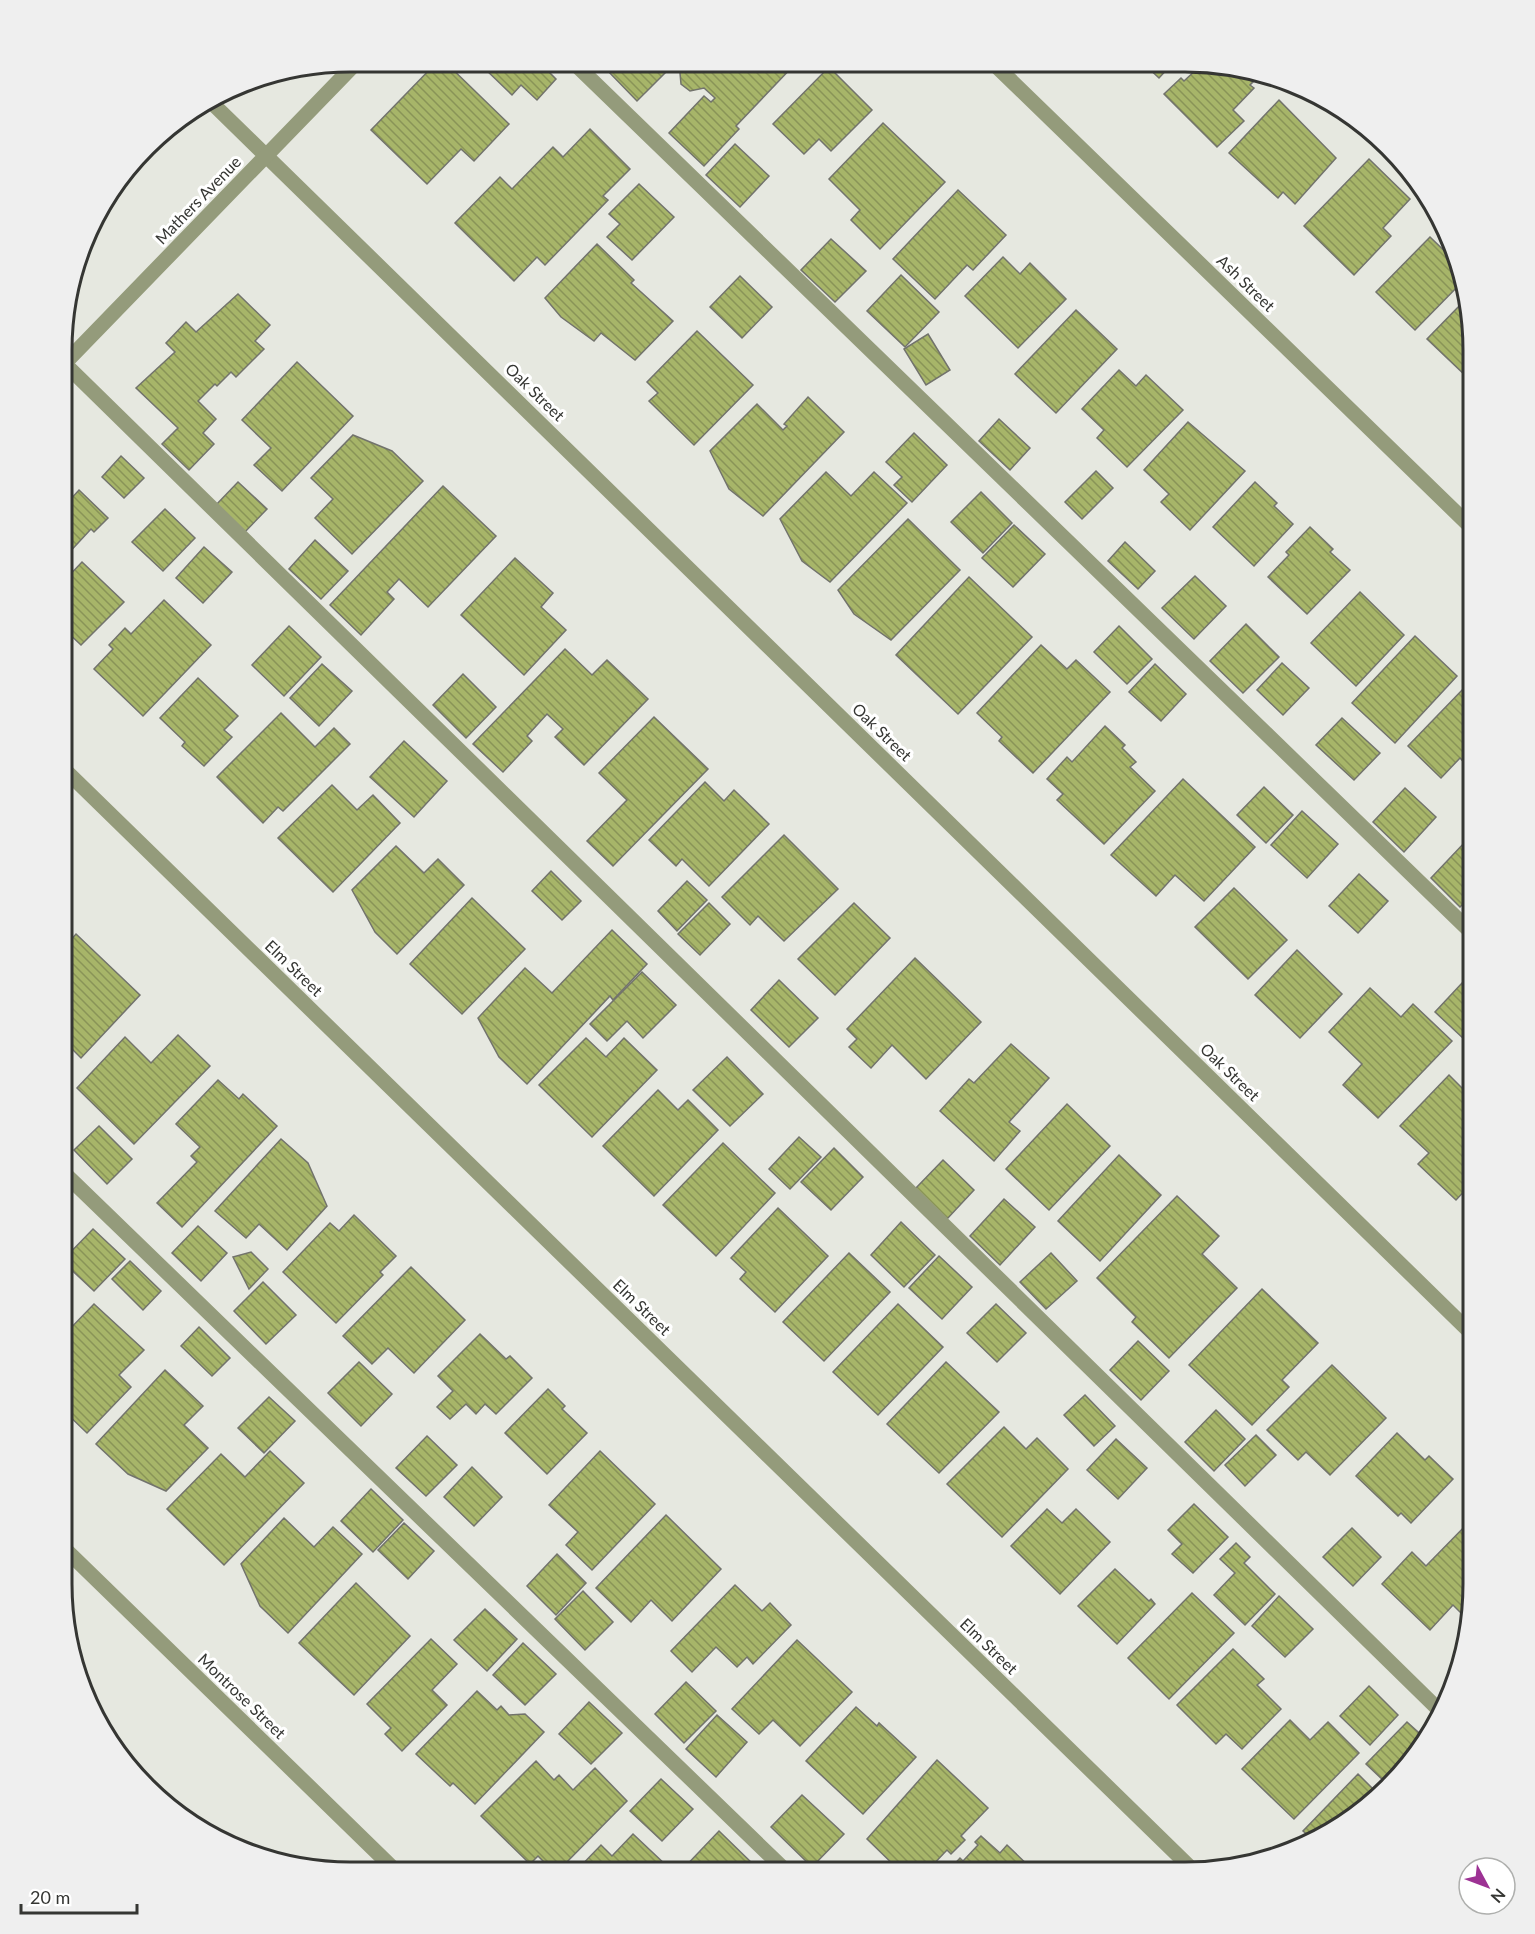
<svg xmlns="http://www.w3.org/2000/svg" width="1535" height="1934" font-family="Lato,sans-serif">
<defs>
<pattern id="building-back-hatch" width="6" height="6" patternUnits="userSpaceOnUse" patternTransform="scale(1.5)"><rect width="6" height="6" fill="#a7b569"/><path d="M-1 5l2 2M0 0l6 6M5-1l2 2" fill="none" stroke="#899457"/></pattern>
</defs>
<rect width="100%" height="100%" fill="#e6e8e0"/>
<g fill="url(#building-back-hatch)" stroke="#72736c" stroke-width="1.5">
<polygon points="437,62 445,62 509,124 474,161 461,149 427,184 371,130"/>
<polygon points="483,62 539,62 556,79 537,100 521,85 512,95 480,64"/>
<polygon points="613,62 666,62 671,67 637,101 606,69"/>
<polygon points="689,62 796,63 736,126 739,129 704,166 669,133 704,96 711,102 715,98 704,88 690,91 681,84 680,73"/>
<polygon points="1144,64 1172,64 1159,78"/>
<polygon points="1197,64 1223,64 1258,77 1250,85 1254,88 1233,110 1244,121 1217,147 1164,94 1181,78 1184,81 1198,68"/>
<polygon points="829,67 872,110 831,151 819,139 804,154 773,124"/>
<polygon points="1279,100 1336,158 1295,204 1283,192 1278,198 1229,153"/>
<polygon points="883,123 945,182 880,249 851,220 860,210 829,179"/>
<polygon points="590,129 630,169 603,196 608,200 545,265 537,257 514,281 455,223 500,177 512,189 553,147 563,157"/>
<polygon points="735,144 769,176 740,207 706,175"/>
<polygon points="1369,159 1410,199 1383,228 1391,236 1354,275 1304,226"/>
<polygon points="639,184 674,217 632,260 607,237 620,224 609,214"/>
<polygon points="958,190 1006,235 973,270 967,265 935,299 893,259"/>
<polygon points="1430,237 1460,266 1464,280 1415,330 1376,292"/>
<polygon points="831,239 866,271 835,302 801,270"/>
<polygon points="597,244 634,280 631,283 673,321 635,360 601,333 594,341 561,317 545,298"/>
<polygon points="1003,257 1020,274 1030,263 1066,299 1018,348 965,296"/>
<polygon points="901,275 939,312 905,347 867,311"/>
<polygon points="740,276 772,307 742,338 710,307"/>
<polygon points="238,294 270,325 255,341 264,349 236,377 231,372 217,386 215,384 198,401 216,419 203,433 214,444 189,470 162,444 178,428 136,388 175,352 166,343 186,322 196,332"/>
<polygon points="1467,298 1473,350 1473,374 1470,370 1466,376 1427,339"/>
<polygon points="1076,310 1117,349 1056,413 1015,374"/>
<polygon points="697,331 753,385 694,445 649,401 658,393 647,382"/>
<polygon points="928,334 950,370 926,385 904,349"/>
<polygon points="297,362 353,416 282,491 254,465 271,448 242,420"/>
<polygon points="1119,370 1136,386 1146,375 1183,410 1127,467 1097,438 1104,430 1082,409"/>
<polygon points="808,397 844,432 763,516 729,489 710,451 757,404 783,430 787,426 784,424"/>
<polygon points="999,419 1030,448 1010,470 979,441"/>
<polygon points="1188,422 1245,471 1190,530 1161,502 1169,494 1144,470"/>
<polygon points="914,433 947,465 912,502 894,485 902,477 886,462"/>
<polygon points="353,435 392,451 423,481 352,554 315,518 333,499 311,478"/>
<polygon points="121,456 144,478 124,498 102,477"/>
<polygon points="1096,471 1113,488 1082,519 1065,502"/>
<polygon points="826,472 851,496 874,472 907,503 830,582 802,561 780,519"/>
<polygon points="238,482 267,509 243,534 215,506"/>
<polygon points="1255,482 1277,503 1274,506 1293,524 1254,566 1213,527"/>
<polygon points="443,486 496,536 428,607 399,579 387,592 394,599 361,635 330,605"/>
<polygon points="79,490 108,518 94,532 91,529 64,558 64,496 69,501"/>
<polygon points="981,492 1012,523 983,553 951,522"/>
<polygon points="165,509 195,538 163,571 132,542"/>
<polygon points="908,519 960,570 891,640 854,614 838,590"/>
<polygon points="1014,525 1045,554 1013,587 982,558"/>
<polygon points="1310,527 1333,549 1330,552 1350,570 1307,614 1268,577 1289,555 1286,552"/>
<polygon points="315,540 348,571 321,599 289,569"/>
<polygon points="1125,542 1155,571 1138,589 1108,561"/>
<polygon points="204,547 232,572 203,603 176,578"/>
<polygon points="515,558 553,593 541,607 566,630 524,675 461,615"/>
<polygon points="82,562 124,602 81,645 63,628 63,582"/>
<polygon points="1195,576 1226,606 1194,639 1162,608"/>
<polygon points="969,577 1032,637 958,714 896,655"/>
<polygon points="1360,592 1404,635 1356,686 1311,643"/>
<polygon points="164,600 211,645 143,716 94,669 113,649 109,645 125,628 131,634"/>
<polygon points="1246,624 1279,657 1243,693 1210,661"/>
<polygon points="289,626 321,657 284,696 252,665"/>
<polygon points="1119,626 1152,659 1127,684 1094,652"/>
<polygon points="1415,636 1457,676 1395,743 1352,703"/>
<polygon points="1041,645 1067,669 1076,660 1110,692 1033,773 999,741 1002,737 977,713"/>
<polygon points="565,649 592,675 607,660 648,699 584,765 555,737 563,729 547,714 527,736 532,741 503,772 473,744"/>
<polygon points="1282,663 1309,688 1283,715 1257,690"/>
<polygon points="322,664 352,691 319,726 290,698"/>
<polygon points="1155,664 1186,694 1161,721 1129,692"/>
<polygon points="463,674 496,707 466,738 433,705"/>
<polygon points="198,678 238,716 224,730 232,737 204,766 182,746 185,742 160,718"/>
<polygon points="1465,687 1473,695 1473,768 1471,770 1460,758 1441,778 1408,746"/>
<polygon points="281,713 315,747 334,728 350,744 283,811 278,807 263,823 217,777"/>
<polygon points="654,717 708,769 613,866 587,841 627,800 599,773"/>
<polygon points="1342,718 1380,753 1354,780 1316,745"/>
<polygon points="1105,726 1125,745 1122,748 1136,762 1130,767 1155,791 1104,844 1057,800 1063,794 1047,779 1067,757 1072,762"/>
<polygon points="404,741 447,781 414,817 370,777"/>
<polygon points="1183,779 1255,847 1204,901 1175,875 1156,896 1111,855"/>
<polygon points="705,782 724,801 734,790 769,824 709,886 682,859 676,866 649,840"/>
<polygon points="332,785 357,810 373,795 400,823 333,892 278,838"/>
<polygon points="1264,787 1293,815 1266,843 1237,815"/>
<polygon points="1405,788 1436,817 1404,852 1373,822"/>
<polygon points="1302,811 1338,844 1307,878 1271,845"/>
<polygon points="784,835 838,889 784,941 758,916 750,925 722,897"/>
<polygon points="1465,842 1473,850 1473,894 1460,907 1431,878"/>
<polygon points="396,846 424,873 438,859 464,885 397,954 375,932 352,890"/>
<polygon points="551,871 581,901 562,920 532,891"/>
<polygon points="1359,874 1388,901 1358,933 1329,906"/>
<polygon points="687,881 707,900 677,931 658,911"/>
<polygon points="1234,888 1287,940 1248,979 1195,927"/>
<polygon points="472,898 525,949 462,1014 410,964"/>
<polygon points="709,903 730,924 700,955 678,934"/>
<polygon points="854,903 890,938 835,995 798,959"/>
<polygon points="612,930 647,964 613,1000 610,996 527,1084 499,1057 478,1018 525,968 552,993"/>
<polygon points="76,934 140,995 81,1058 63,1040 63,949"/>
<polygon points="1297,950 1342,994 1300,1038 1255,995"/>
<polygon points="915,958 981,1022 926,1079 892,1045 871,1068 849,1047 857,1039 847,1029"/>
<polygon points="642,972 676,1005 643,1038 627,1021 607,1041 590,1024"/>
<polygon points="779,980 818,1018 789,1047 751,1010"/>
<polygon points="1462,983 1473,994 1473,1031 1465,1040 1435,1012"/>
<polygon points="1370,988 1401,1017 1413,1004 1452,1041 1378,1118 1343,1085 1362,1064 1329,1032"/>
<polygon points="178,1035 210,1066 134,1144 77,1088 125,1037 151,1063"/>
<polygon points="586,1038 606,1057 624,1038 657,1070 592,1137 539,1085"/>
<polygon points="1011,1044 1049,1078 1009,1122 1020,1131 994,1161 940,1111 969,1079 974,1083"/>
<polygon points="727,1057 763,1094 730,1126 693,1090"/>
<polygon points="1449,1075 1473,1099 1473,1182 1456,1200 1418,1164 1429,1153 1400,1126"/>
<polygon points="218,1080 239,1099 243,1094 277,1126 182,1227 157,1203 197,1162 191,1156 200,1147 176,1124"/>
<polygon points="658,1090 678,1110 688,1100 718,1130 654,1196 603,1146"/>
<polygon points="1067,1104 1110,1146 1049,1210 1006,1169"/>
<polygon points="99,1126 132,1159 107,1184 74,1150"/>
<polygon points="799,1137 821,1157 790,1189 769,1169"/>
<polygon points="281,1139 308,1163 327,1206 287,1250 259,1224 246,1238 215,1211"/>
<polygon points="723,1143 775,1193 716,1256 663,1205"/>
<polygon points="834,1148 863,1177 831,1210 801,1182"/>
<polygon points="1119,1155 1161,1195 1100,1261 1058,1221"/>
<polygon points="943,1160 974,1190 947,1219 915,1189"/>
<polygon points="1177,1196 1219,1236 1202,1254 1237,1288 1169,1358 1132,1322 1136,1317 1097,1278"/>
<polygon points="1004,1199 1035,1227 1000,1265 970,1236"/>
<polygon points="778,1208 828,1256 775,1312 740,1279 746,1272 731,1258"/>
<polygon points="354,1215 396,1256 380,1272 383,1275 336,1323 283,1272 330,1223 339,1231"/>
<polygon points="901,1222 935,1255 904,1287 871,1255"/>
<polygon points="198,1226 227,1253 201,1281 172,1253"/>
<polygon points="93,1229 125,1259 94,1291 62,1261"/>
<polygon points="251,1252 268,1269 249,1289 233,1257"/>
<polygon points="849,1253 890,1292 824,1361 783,1322"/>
<polygon points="1051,1253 1077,1281 1046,1309 1020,1282"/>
<polygon points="939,1256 972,1287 942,1319 909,1288"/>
<polygon points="130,1261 161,1291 143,1310 112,1279"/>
<polygon points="411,1267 465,1320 414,1373 388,1348 372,1364 343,1336"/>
<polygon points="263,1282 296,1315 266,1344 234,1311"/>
<polygon points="1262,1289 1318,1343 1282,1380 1289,1387 1252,1425 1189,1365"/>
<polygon points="94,1304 144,1350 119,1375 131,1387 87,1433 62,1409 62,1337"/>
<polygon points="898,1304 943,1347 878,1415 833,1372"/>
<polygon points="996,1304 1026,1333 997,1362 967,1333"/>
<polygon points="199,1327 230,1358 212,1376 181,1346"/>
<polygon points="480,1334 506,1359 510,1356 532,1378 496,1414 485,1404 476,1414 466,1404 450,1419 437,1407 453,1391 438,1376"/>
<polygon points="1138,1341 1169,1371 1141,1400 1110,1370"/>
<polygon points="359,1362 392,1394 361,1426 328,1393"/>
<polygon points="946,1362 999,1412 939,1473 887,1424"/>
<polygon points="1332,1365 1386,1418 1330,1475 1306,1452 1298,1460 1267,1430"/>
<polygon points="165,1370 203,1406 184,1425 208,1448 166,1491 128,1474 96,1444"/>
<polygon points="548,1389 565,1406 562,1409 587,1433 547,1474 505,1433"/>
<polygon points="1085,1395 1115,1426 1094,1446 1064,1415"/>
<polygon points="269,1397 295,1421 264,1453 238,1428"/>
<polygon points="1216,1410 1245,1439 1214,1471 1185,1442"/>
<polygon points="1004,1427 1026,1449 1037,1438 1068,1469 1002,1537 947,1484"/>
<polygon points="1397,1433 1425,1460 1429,1456 1453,1479 1411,1523 1401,1513 1398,1516 1356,1476"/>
<polygon points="1256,1435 1276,1455 1245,1486 1225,1465"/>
<polygon points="427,1436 457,1465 426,1496 396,1468"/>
<polygon points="1116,1439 1147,1468 1118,1499 1087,1470"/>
<polygon points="270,1451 304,1483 224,1565 167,1509 221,1454 245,1477"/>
<polygon points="600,1451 655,1504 592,1570 566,1545 578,1532 549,1505"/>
<polygon points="472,1467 502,1497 474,1526 444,1497"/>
<polygon points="371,1489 403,1520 373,1552 341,1521"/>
<polygon points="1194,1504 1228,1537 1193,1573 1172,1554 1182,1544 1168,1530"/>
<polygon points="1047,1509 1062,1523 1076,1509 1110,1542 1060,1594 1011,1546"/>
<polygon points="666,1515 721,1569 672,1621 651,1600 631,1622 596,1588"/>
<polygon points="284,1518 314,1547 333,1527 362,1554 288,1633 260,1606 241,1564"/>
<polygon points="1473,1518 1473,1602 1469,1621 1453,1605 1430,1630 1382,1584 1412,1552 1426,1566"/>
<polygon points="404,1523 434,1551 408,1579 378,1550"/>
<polygon points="1352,1528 1381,1557 1353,1586 1323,1557"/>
<polygon points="1236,1543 1250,1557 1244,1563 1275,1594 1245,1625 1214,1595 1235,1573 1220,1559"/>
<polygon points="557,1554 586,1583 556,1615 527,1586"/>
<polygon points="1115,1569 1149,1601 1151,1599 1155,1604 1117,1644 1078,1606"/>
<polygon points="356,1583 410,1636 354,1695 299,1643"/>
<polygon points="735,1585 762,1611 770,1603 791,1625 753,1664 747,1657 737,1667 716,1647 692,1672 671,1651"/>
<polygon points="583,1591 613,1622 585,1650 555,1619"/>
<polygon points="1192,1593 1234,1633 1169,1699 1128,1658"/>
<polygon points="1279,1596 1313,1629 1285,1657 1252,1626"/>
<polygon points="485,1609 517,1639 487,1671 454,1640"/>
<polygon points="431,1639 457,1664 432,1690 447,1705 402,1751 385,1734 391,1728 367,1704"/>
<polygon points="797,1640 852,1692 800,1746 773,1720 759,1734 732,1709"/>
<polygon points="523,1643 556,1674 525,1705 493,1675"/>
<polygon points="1233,1649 1264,1679 1257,1685 1281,1709 1242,1749 1226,1734 1216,1744 1177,1705"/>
<polygon points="686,1682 716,1711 684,1743 655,1714"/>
<polygon points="1369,1686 1398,1715 1370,1745 1340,1716"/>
<polygon points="477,1691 497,1710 501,1706 509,1715 525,1714 544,1732 475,1804 453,1783 450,1786 416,1754"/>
<polygon points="589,1702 622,1733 591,1764 559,1734"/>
<polygon points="856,1707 877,1726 879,1723 916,1757 863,1814 806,1761"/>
<polygon points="717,1715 747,1742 716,1777 686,1749"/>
<polygon points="1290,1720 1310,1740 1328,1722 1359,1753 1294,1819 1242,1769"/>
<polygon points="1407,1722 1427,1740 1385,1782 1366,1764"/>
<polygon points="937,1760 988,1808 961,1836 965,1840 951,1854 947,1850 926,1872 901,1872 867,1839"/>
<polygon points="536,1761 554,1780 559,1775 573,1790 595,1768 627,1801 557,1872 554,1872 538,1856 530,1864 481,1816"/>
<polygon points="1358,1774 1375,1791 1329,1834 1312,1839 1303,1831"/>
<polygon points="661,1779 693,1809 662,1841 630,1811"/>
<polygon points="802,1795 844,1834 812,1867 771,1827"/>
<polygon points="178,1804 201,1826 198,1828 190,1824 175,1808"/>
<polygon points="719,1831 754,1865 748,1872 680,1872"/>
<polygon points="633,1834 668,1867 663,1872 575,1872 601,1845 612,1856"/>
<polygon points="981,1836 1000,1853 1007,1845 1035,1872 947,1872 960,1858 963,1861 978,1845 975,1842"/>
</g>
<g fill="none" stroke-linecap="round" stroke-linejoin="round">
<g stroke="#949b7b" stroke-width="15">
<polyline points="573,62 1473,934"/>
<polyline points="64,363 1441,1712"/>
<polyline points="62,1171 787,1872"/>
</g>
<g stroke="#949b7b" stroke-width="15">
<polyline points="993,63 1473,529"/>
<polyline points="212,103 1473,1335"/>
<polyline points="64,364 357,62"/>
<polyline points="63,768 1195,1872"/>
<polyline points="62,1546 397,1872"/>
</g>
</g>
<g text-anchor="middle" stroke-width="6" stroke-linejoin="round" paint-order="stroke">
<g font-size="16" fill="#353633" stroke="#fff">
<text transform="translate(198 200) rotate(-46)" y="6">Mathers Avenue</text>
<text transform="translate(1246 283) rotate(44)" y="6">Ash Street</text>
<text transform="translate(535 392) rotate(44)" y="6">Oak Street</text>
<text transform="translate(882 732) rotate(44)" y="6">Oak Street</text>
<text transform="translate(294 968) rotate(44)" y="6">Elm Street</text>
<text transform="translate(1230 1072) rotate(44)" y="6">Oak Street</text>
<text transform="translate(642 1307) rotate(44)" y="6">Elm Street</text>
<text transform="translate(989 1646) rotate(44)" y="6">Elm Street</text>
<text transform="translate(242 1696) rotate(44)" y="6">Montrose Street</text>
</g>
</g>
<path d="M0 0H1535V1934H0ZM350 72H1185A278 278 0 0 1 1463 350V1584A278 278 0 0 1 1185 1862H350A278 278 0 0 1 72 1584V350A278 278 0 0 1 350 72Z" fill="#efefef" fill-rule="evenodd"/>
<path fill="none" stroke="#353633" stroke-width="3" d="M350 72H1185A278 278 0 0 1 1463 350V1584A278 278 0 0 1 1185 1862H350A278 278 0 0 1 72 1584V350A278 278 0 0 1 350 72Z"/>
<g transform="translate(1487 1886) rotate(131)"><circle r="28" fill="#ffffff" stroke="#aeafad" stroke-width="1.5"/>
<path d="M0-4.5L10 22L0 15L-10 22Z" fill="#9d3294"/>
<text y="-9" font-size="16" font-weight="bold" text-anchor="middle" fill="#353633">N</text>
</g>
<path d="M21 1904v9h116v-9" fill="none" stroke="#353633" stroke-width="3"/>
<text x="30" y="1904" font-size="18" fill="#353633" stroke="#ffffff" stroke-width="4.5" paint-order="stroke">20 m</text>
</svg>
